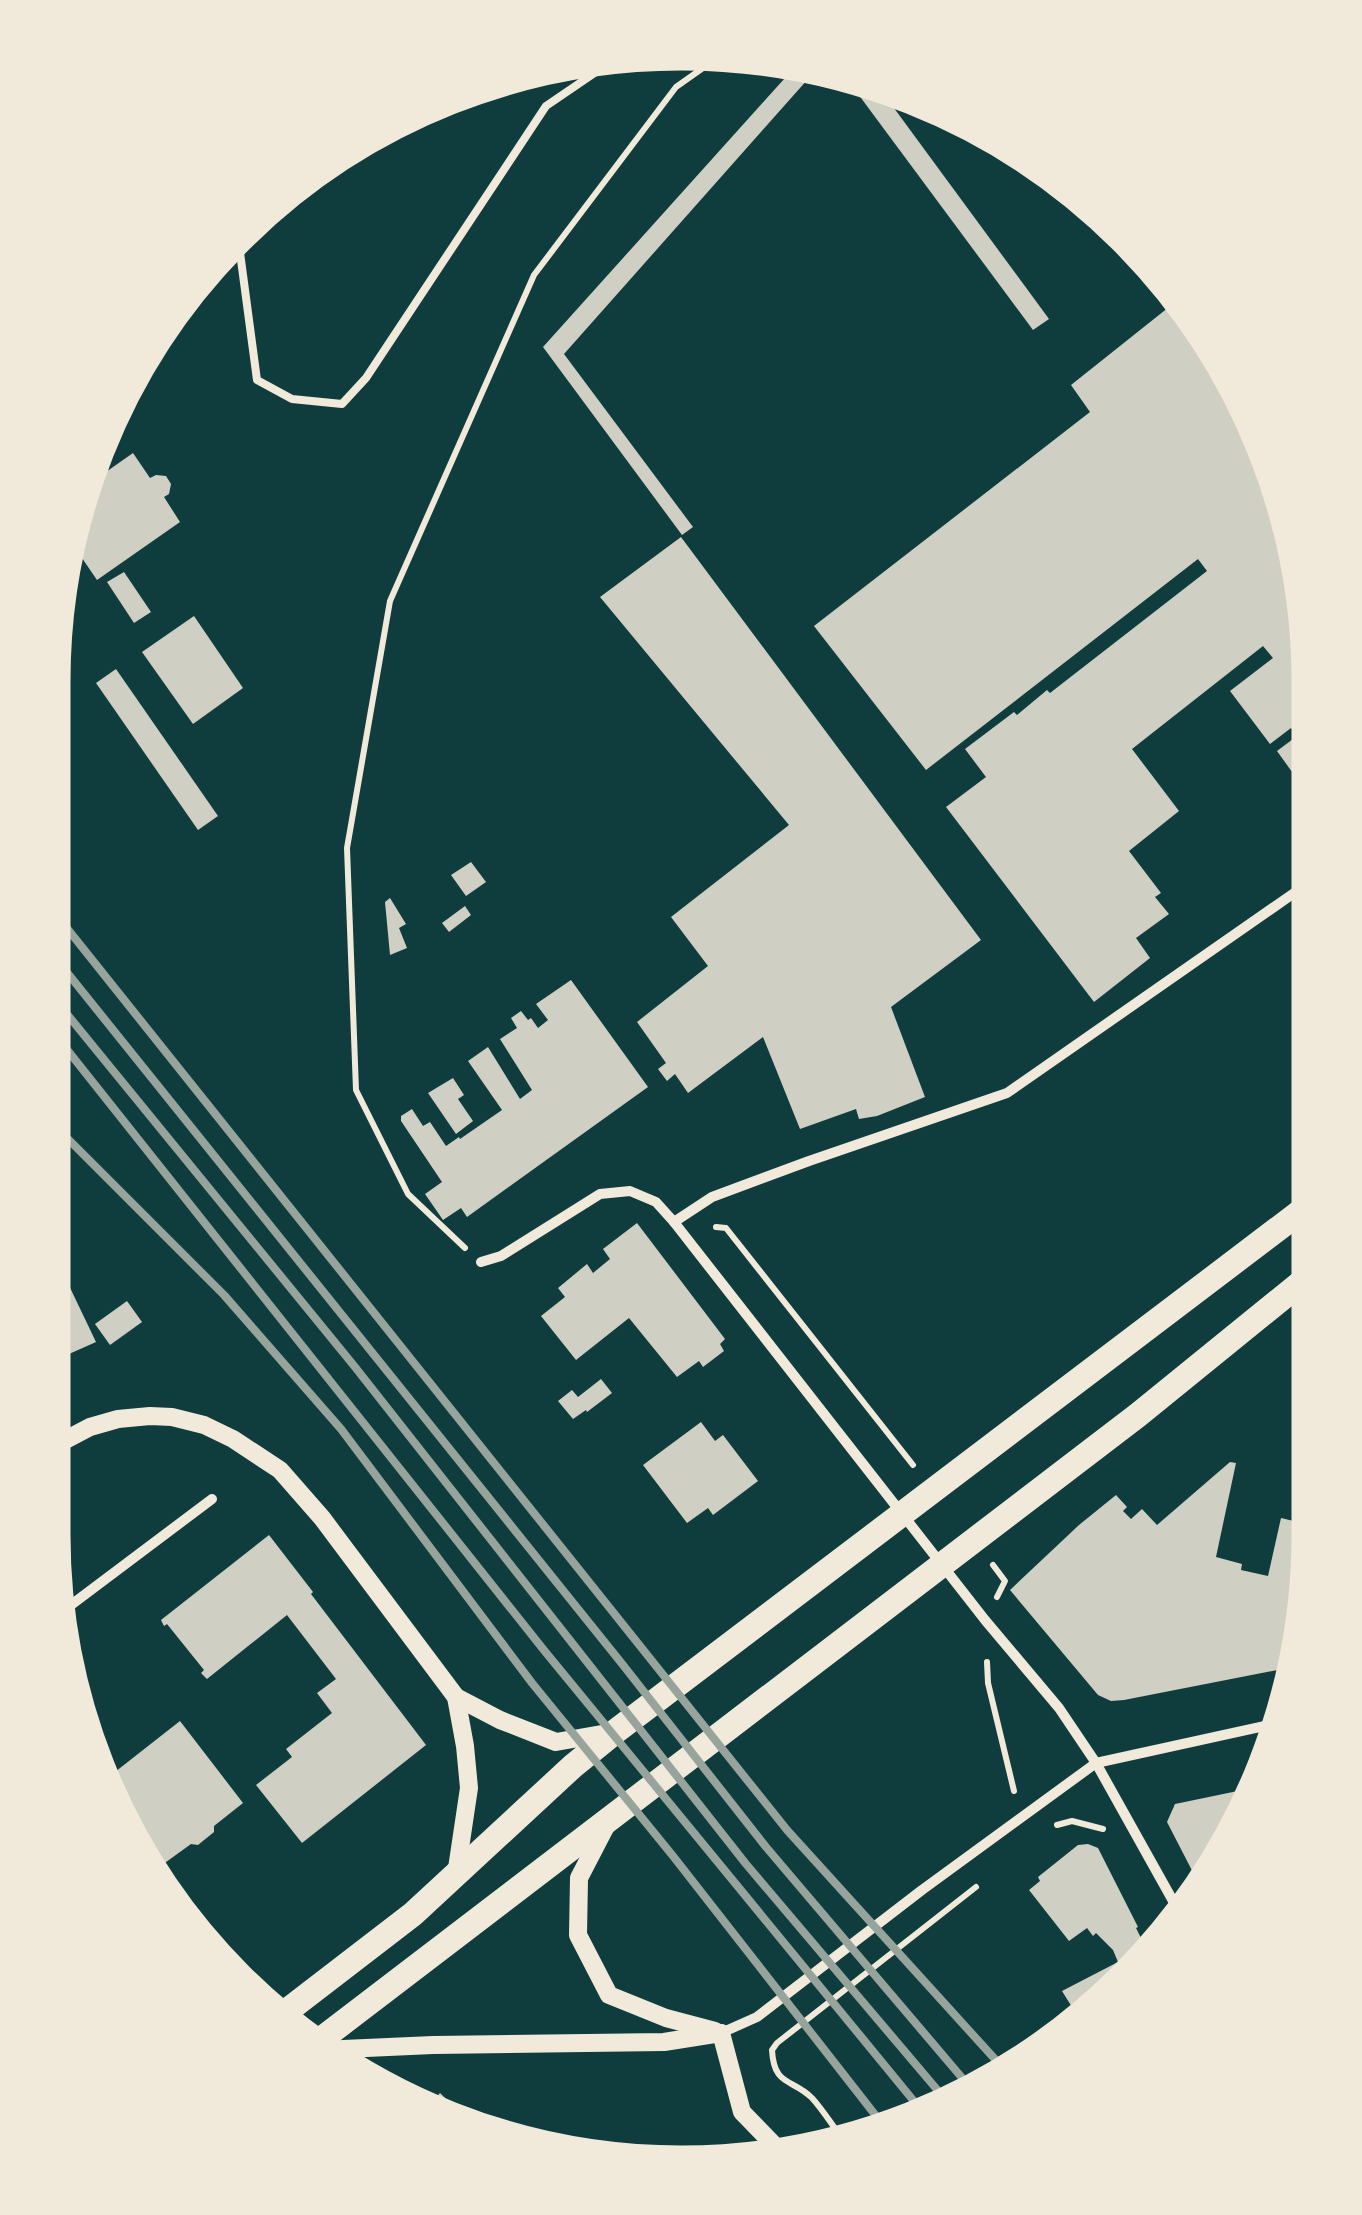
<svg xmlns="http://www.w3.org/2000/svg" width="1362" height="2215" font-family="'Exo 2',sans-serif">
<rect width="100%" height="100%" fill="#0f3d3e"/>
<g fill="#cfcfc3">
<polygon points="794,68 816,70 564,354 693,527 682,535 543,347"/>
<polygon points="841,71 880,89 1049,319 1033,330"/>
<polygon points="1169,307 1255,425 1279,479 1311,639 1310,797 1277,751 1297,736 1291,728 1270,744 1230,691 1273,658 1263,646 1132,749 1179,811 1129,851 1161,893 1155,897 1169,914 1136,938 1150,958 1094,1002 946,807 986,777 965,749 1014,712 1017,715 1047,690 1050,693 1207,571 1198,559 926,770 814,626 1090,412 1071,385"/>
<polygon points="133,453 150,478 156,475 166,476 171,484 169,494 164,497 180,522 97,580 71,542 86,486"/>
<polygon points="681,537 981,940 891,1007 925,1097 877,1116 859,1119 856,1109 800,1129 763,1037 688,1093 675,1074 667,1081 658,1069 666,1063 637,1022 708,966 671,917 789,825 600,597"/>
<polygon points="124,572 151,612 134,623 107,582"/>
<polygon points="194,616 243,688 193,724 142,652"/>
<polygon points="116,669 218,816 198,830 96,683"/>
<polygon points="471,862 486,882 466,896 451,875"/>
<polygon points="390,898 406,924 399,928 407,948 390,955 385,902"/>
<polygon points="465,906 471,915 449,932 442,923"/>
<polygon points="571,980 648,1087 467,1217 461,1208 443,1220 425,1194 442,1182 401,1121 401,1116 412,1109 423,1126 430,1122 446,1146 459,1137 460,1139 502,1110 468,1061 488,1047 520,1099 532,1090 500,1039 517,1028 511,1018 521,1011 528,1020 531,1018 538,1028 548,1020 536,1004"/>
<polygon points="453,1078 464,1095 458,1099 473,1121 456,1134 428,1093"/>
<polygon points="637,1223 725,1339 720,1344 724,1351 703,1367 699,1361 677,1377 629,1318 576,1360 541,1316 565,1297 558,1288 587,1264 593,1273 610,1259 603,1249"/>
<polygon points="52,1250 96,1342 51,1362 51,1316"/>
<polygon points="127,1301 142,1322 110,1345 95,1324"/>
<polygon points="601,1379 612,1393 587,1412 586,1410 573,1419 558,1401 572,1390 578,1397"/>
<polygon points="701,1422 715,1441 723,1435 758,1481 713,1515 708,1508 687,1523 643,1465"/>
<polygon points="1230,1462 1236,1463 1216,1557 1242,1564 1241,1570 1268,1576 1281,1518 1302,1523 1291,1576 1307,1579 1307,1616 1293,1667 1124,1700 1111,1701 1098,1695 1010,1590 1079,1525 1116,1495 1127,1507 1123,1511 1131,1519 1142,1509 1157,1525"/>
<polygon points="269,1535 313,1592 311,1594 426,1745 302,1843 256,1785 292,1757 286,1749 332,1713 317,1693 336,1679 287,1615 207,1679 201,1673 204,1670 167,1624 164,1626 161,1620"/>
<polygon points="180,1721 243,1803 214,1826 214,1832 198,1845 191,1844 155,1870 106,1779"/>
<polygon points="1257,1787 1247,1804 1200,1886 1167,1822 1175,1804"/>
<polygon points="1088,1844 1098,1848 1138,1927 1136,1928 1146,1948 1149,1946 1150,1949 1080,2020 1062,1991 1118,1962 1113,1950 1096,1933 1093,1936 1087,1928 1069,1941 1029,1890 1040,1881 1038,1877 1078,1845"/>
<polygon points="415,2089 430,2104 440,2093 480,2132 408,2097"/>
</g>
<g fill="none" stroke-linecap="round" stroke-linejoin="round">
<g stroke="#f1e9da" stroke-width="6">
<polyline points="716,1227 726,1228 913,1465"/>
<polyline points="465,1248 408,1194 356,1090 347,848 390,601 534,275 676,87 710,63"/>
<polyline points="993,1565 1005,1581 997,1597"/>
<polyline points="987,1662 988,1683 1014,1791"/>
<polyline points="1057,1825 1072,1821 1103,1829"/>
<path d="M 842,2138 C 832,2125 823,2110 812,2098 C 792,2078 774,2087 772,2050 L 777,2043 L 976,1887"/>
</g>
<polyline stroke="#f1e9da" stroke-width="8" points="239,245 257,380 292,399 342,404 366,378 546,106 618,57"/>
<g stroke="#f1e9da" stroke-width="10">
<polyline points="674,1222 712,1197 809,1161 1007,1093 1310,882"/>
<polyline points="481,1262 501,1256 600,1194 630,1191 656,1202 674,1222 985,1620 1059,1708 1096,1763 1182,1917"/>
<polyline points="63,1611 212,1499"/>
<polyline points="721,2033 757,2017 922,1890 1096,1763 1278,1723"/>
</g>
<g stroke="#f1e9da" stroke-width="18">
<polyline points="50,1448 90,1427 118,1419 150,1416 172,1417 204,1425 233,1439 280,1470 322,1518 456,1697 500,1720 556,1742 613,1732"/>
<polyline points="607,1824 579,1878 578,1935 609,1995 666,2018 715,2031"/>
<polyline points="456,1875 469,1788 465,1746 456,1697"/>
<polyline points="721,2033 742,2112 778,2149"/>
<polyline points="321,2050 433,2045 664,2042 721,2033"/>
</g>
<g stroke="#f1e9da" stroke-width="25">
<polyline points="283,2014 413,1914 573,1766 616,1731 1308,1206"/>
<polyline points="315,2044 1138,1415 1308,1277"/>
</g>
<g stroke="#97a49c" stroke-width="8">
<polyline points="54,912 787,1830 1003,2068"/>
<polyline points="53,955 623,1665 766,1847 969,2086"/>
<polyline points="53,997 355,1367 746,1864 945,2099"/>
<polyline points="53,1032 543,1649 922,2111"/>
<polyline points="52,1123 224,1295 341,1429 532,1683 673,1856 887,2130"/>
</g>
</g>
<path d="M0 0H1362V2215H0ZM681 68H681A613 613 0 0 1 1294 681V1535A613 613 0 0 1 681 2148H681A613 613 0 0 1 68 1535V681A613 613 0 0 1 681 68Z" fill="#f1e9da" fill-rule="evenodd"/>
<path fill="none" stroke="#f1e9da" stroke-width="5" d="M681 68H681A613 613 0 0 1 1294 681V1535A613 613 0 0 1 681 2148H681A613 613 0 0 1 68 1535V681A613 613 0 0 1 681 68Z"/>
</svg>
